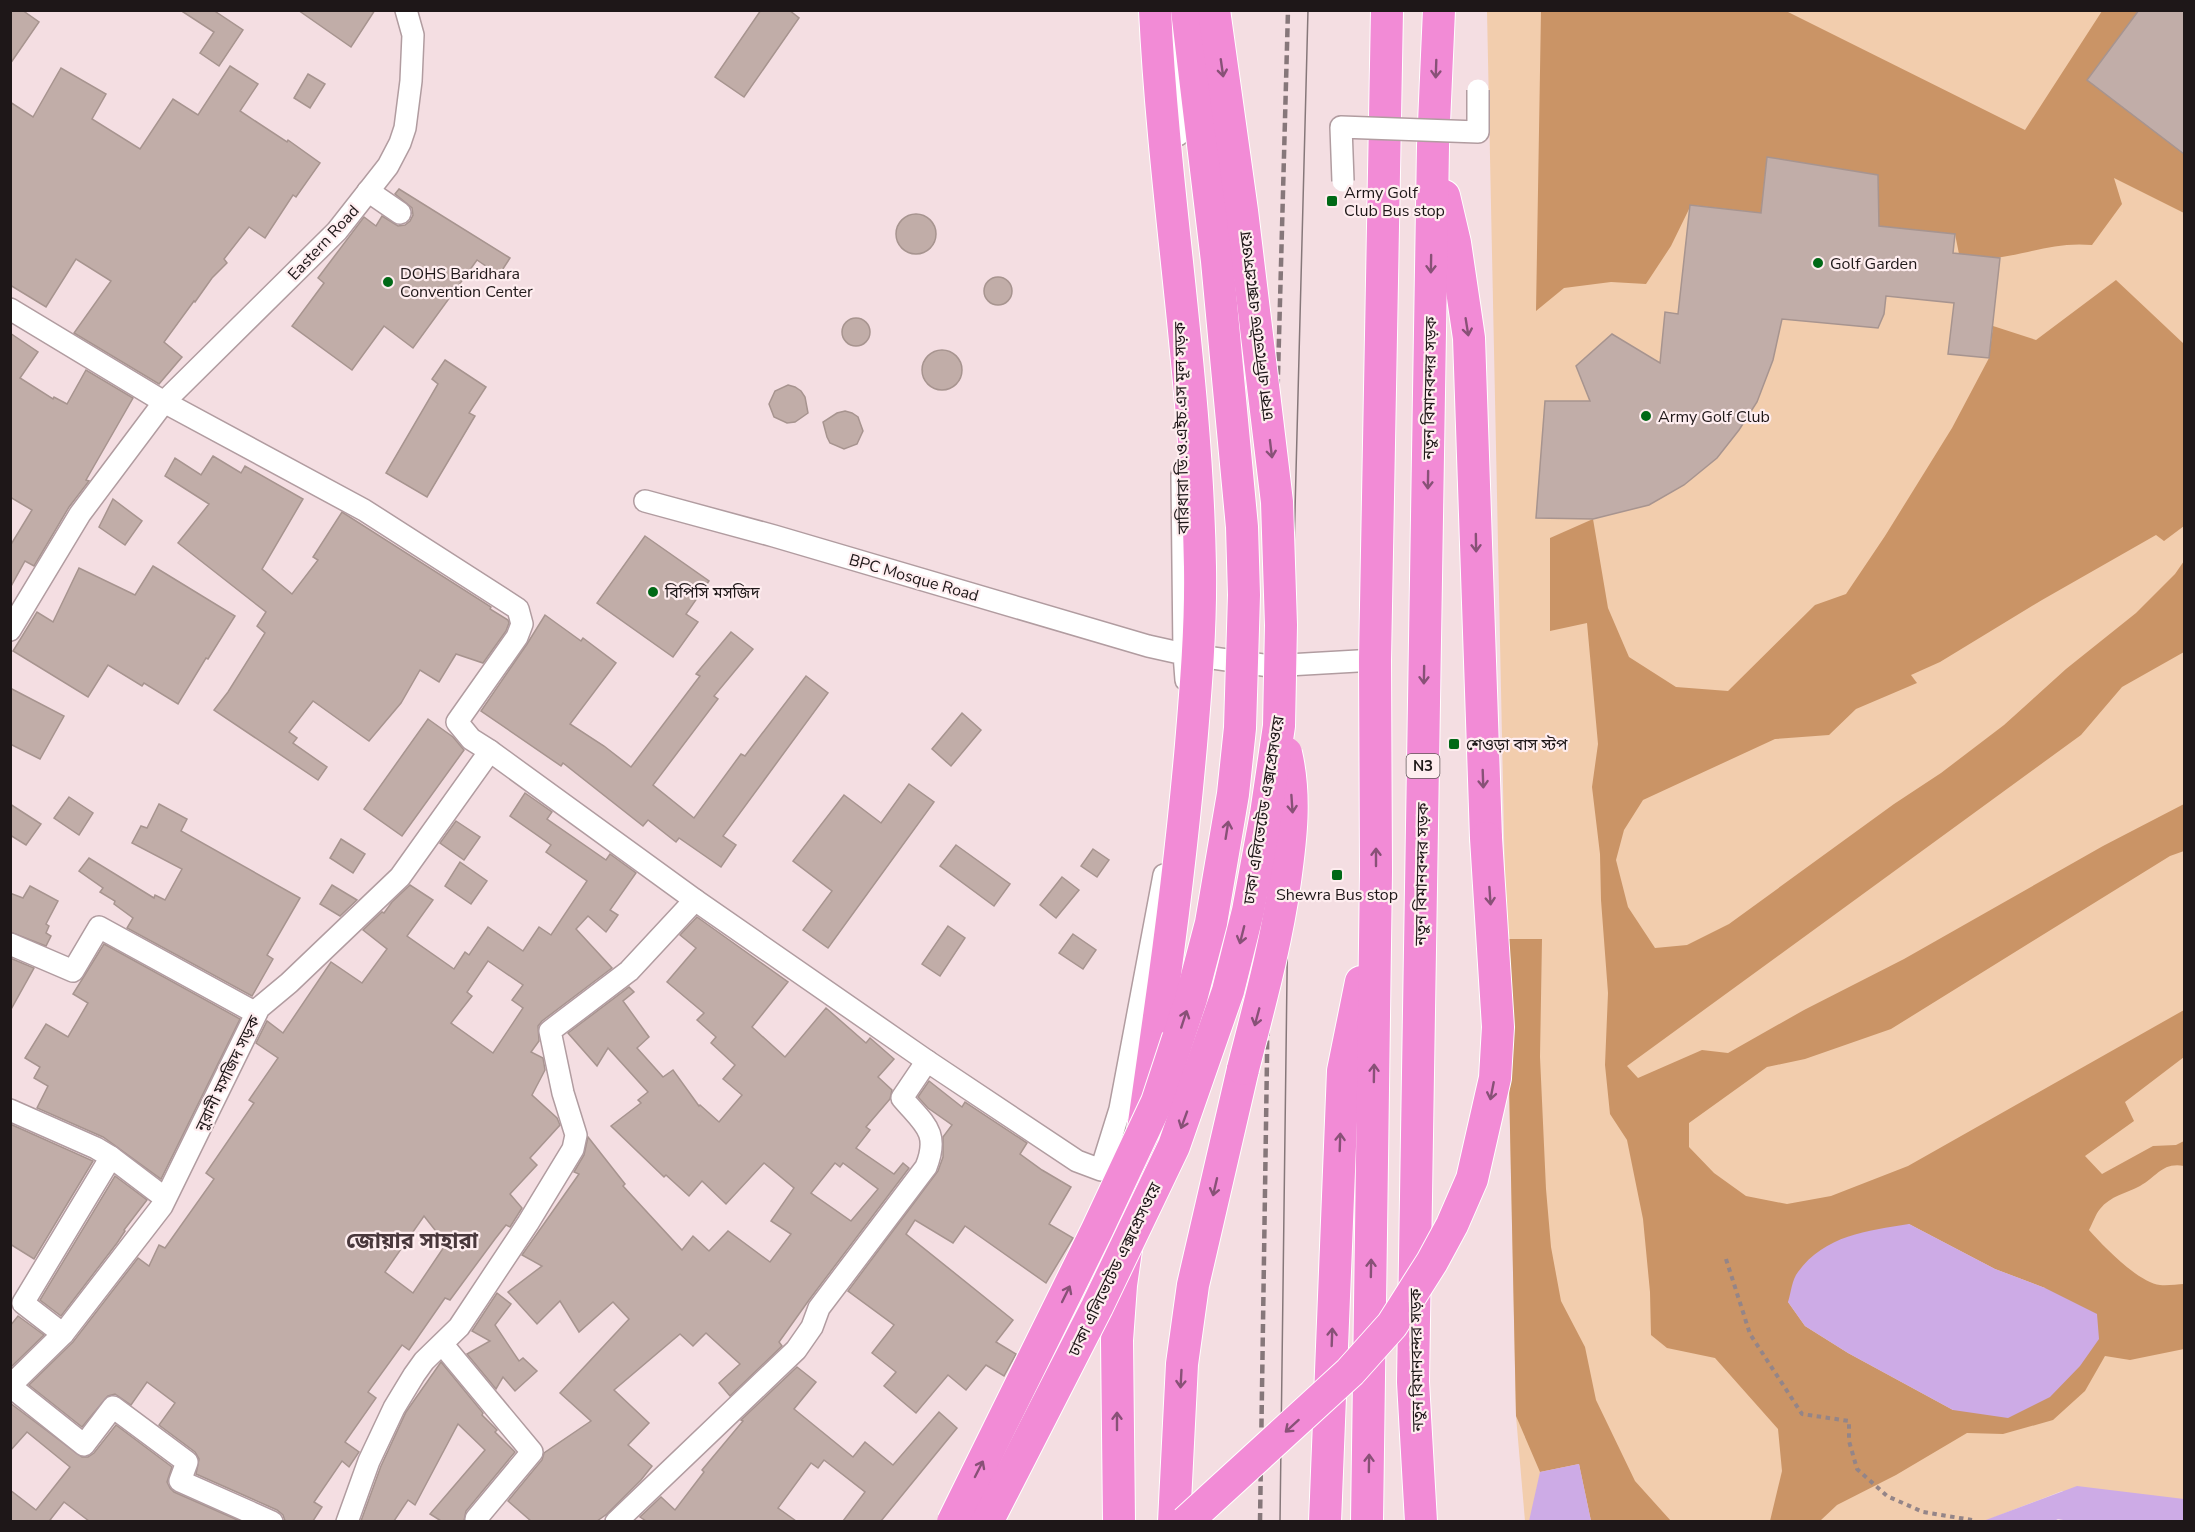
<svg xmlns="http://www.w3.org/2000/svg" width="2195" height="1532" font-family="'Nunito Sans','Noto Sans Bengali',sans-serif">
<rect width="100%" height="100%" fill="#f4dee2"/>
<polygon fill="#f2cdad" points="1487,11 2184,11 2184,1500 2062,1491 1982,1522 1525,1521 1516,1416"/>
<g fill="#ca9466" fill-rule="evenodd">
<path d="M 1541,11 L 1786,11 L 2025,130 L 2102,11 L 2184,11 L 2184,213 L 2114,178 L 2122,204 L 2092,245 C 2057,242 2035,252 2002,257 C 1989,259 1973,255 1959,254 L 1955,234 L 1879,226 L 1878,175 L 1767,157 L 1761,213 L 1691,205 L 1671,246 L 1646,284 L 1611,282 L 1564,288 L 1536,311 Z"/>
<path d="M 2116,280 L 2184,344 L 2184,526 L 2164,541 L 2156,535 L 2042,600 L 1940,662 L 1911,675 L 1917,683 L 1856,709 L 1829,735 L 1775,739 L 1643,800 L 1624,830 L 1616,860 L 1628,907 L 1655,948 L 1687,945 L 1729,924 L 1894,804 L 1941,773 L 2004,725 L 2066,669 L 2136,613 L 2175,574 L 2184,561 L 2184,652 L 2122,687 L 2081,735 L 1627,1066 L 1638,1078 L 1702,1050 L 1728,1053 L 1804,1010 L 1904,959 L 2103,846 L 2184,804 L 2184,851 L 2170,856 L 1891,1029 L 1805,1059 L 1767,1067 L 1689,1123 L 1689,1147 L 1714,1173 L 1746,1196 L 1787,1204 L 1831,1196 L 1908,1166 L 2184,1010 L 2184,1057 L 2125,1102 L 2134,1121 L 2085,1156 L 2102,1174 L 2153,1146 L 2176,1145 L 2184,1141 L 2184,1166 C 2162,1162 2157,1177 2140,1186 C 2127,1193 2110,1196 2100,1209 C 2095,1215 2093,1223 2089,1230 C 2103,1246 2139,1283 2160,1285 C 2168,1286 2177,1284 2184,1284 L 2184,1349 L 2130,1360 L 2105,1356 L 2085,1391 L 2053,1420 L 2003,1434 L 1967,1433 L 1896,1475 L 1837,1505 L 1820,1521 L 1770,1521 L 1782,1471 L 1778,1429 L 1715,1358 L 1667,1348 L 1651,1335 L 1650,1292 L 1643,1219 L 1627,1140 L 1610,1114 L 1605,1065 L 1608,993 L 1601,900 L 1600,854 L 1592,787 L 1598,744 L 1587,623 L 1550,631 L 1550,538 L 1593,519 L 1608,608 L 1629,657 L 1676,687 L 1728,691 L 1815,605 L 1846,594 L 1885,536 L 1952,428 L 1989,358 L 1993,326 L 2036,340 ZM 1909,1224 L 1995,1269 L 2045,1288 L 1953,1410 L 1848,1353 L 1805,1326 L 1788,1302 Z"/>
<polygon points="1506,939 1542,939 1540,1057 1546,1189 1551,1247 1561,1301 1585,1347 1596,1400 1635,1481 1671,1521 1591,1521 1579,1464 1540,1472 1516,1416"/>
</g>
<g fill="#cdabe6">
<path d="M 1909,1224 L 1995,1269 L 2045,1288 L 2097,1314 L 2099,1339 L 2080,1366 L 2050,1397 L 2008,1418 L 1953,1410 L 1848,1353 L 1805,1326 L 1788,1302 C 1791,1293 1792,1279 1798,1272 C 1825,1235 1867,1231 1909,1224 Z"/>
<polygon points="1579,1464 1591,1521 1529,1521 1540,1472"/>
<polygon points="2077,1486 2184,1499 2184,1521 2074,1522 2058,1519 2052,1522 1983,1521"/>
</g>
<g fill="#c1ada8" stroke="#a7948f" stroke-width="1.5" fill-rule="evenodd">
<polygon points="10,10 22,10 39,22 10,64"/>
<polygon points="180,10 213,10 243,30 219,66 200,53 214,32"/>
<polygon points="298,10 375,10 351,47"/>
<polygon points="761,10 789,10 799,18 744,97 715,77"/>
<polygon points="2139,10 2184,10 2184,154 2087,80"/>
<polygon points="230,66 258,84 240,111 287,142 288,140 320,163 296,197 293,195 265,238 249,227 224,259 227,263 212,278 195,302 194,301 164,342 182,357 159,384 74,333 111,281 76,259 46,307 10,285 10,102 33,117 61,68 106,94 92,119 140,149 173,99 198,115"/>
<polygon points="308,74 325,84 310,108 294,98"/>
<polygon points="1767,157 1878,175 1879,226 1955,234 1953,253 2000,258 1989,358 1948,354 1954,303 1886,296 1884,314 1878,328 1782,319 1773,360 1757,402 1739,430 1717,458 1684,485 1649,505 1593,519 1536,518 1545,401 1590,401 1576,366 1612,334 1660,363 1665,312 1678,314 1690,205 1761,213"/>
<polygon points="399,189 510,258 499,275 477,260 413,348 384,326 352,370 292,326 324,283 318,278 364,217 376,226 382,216 398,226 405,225 410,221 413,215 412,208 395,194"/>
<circle cx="916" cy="234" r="20"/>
<circle cx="998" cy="291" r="14"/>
<circle cx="856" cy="332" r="14"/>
<polygon points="10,333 38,352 20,378 53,399 54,397 67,404 86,370 133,398 86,480 89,481 69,507 34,566 25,561 10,588 10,546 32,510 10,497"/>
<circle cx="942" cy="370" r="20"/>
<polygon points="445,360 486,387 469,413 475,416 427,497 386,473 438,384 432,379"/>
<polygon points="788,385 795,387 801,391 805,397 808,413 795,422 787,423 774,417 769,404 775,391"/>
<polygon points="845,411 852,413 858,417 863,431 857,444 844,449 830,443 827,437 823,422 837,413"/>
<polygon points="213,456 241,473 245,466 303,499 262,569 292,594 318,560 313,557 342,512 491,607 490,609 508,620 509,623 506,631 483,663 456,654 439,682 420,670 401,703 369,741 313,701 289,732 297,738 293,743 327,767 318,780 214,710 228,692 265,633 257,626 266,612 178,543 209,504 165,476 175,458 201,475"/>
<polygon points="113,499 142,521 125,545 99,527"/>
<polygon points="645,536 709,581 686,614 698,622 673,657 597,603"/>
<polygon points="153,566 235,616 208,659 206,658 178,704 144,683 142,686 108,665 88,697 13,651 37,612 53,622 79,568 135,595"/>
<polygon points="545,615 581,641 583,638 616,663 570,724 604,746 631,767 700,676 696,674 731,632 753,649 714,696 718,699 653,785 694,818 741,754 745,756 806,676 828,693 723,836 736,845 721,867 679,838 676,842 648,820 643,826 563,763 561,766 481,711 527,644"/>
<polygon points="10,688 64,716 40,759 10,744"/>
<polygon points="962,713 981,730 951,766 932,749"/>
<polygon points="428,719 453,737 464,750 402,836 364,809"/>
<polygon points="909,784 934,802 828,948 803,930 832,891 793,861 844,795 881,823"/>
<path d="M 525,793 L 552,812 L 547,819 L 606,860 L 610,854 L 636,873 L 610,910 L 618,915 L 606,932 L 588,916 L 576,929 L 612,968 L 542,1021 L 538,1026 L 539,1041 L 531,1052 L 543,1058 L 545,1070 L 532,1095 L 557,1118 L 560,1125 L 530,1158 L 537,1165 L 510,1194 L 522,1208 L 510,1227 L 506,1225 L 495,1239 L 450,1300 L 445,1298 L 409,1350 L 402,1345 L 368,1392 L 376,1398 L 345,1442 L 359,1452 L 349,1467 L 342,1461 L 314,1502 L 322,1507 L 313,1521 L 285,1521 L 283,1515 L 277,1510 L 196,1474 L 199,1459 L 195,1452 L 159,1425 L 175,1403 L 147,1382 L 131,1405 L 115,1394 L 108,1396 L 82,1427 L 29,1385 L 73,1342 L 138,1258 L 149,1266 L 159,1245 L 165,1248 L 214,1179 L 206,1173 L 254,1103 L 249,1100 L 278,1058 L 256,1043 L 267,1021 L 283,1033 L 331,962 L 362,983 L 387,949 L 363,930 L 382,912 L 384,913 L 392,902 L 410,885 L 433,900 L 407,936 L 454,969 L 465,952 L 469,955 L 488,927 L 523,951 L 539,927 L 551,935 L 587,881 L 546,852 L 551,845 L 510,816 ZM 488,961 L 523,985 L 512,1000 L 523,1008 L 493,1053 L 451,1023 L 472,996 L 467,992 ZM 424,1216 L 446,1244 L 413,1293 L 385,1272 Z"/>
<polygon points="69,797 93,813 79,835 54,818"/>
<polygon points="10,804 41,824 26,845 10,835"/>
<polygon points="159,804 187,819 181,831 300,898 267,955 273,959 252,996 127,928 133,918 114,904 115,901 100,892 103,888 79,871 89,858 154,898 155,895 165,900 182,869 132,843 141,826 147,828"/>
<polygon points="456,821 480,837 464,860 440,843"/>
<polygon points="341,839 365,854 353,873 330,858"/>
<polygon points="956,845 1010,884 994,906 940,866"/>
<polygon points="1093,849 1109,860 1097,877 1081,866"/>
<polygon points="460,862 487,881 471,904 445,886"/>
<polygon points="1062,877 1079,890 1056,918 1040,905"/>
<polygon points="332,885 357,900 340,916 320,904"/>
<polygon points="30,886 58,901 46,924 49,926 46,933 51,936 46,946 10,932 10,893 23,898"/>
<path d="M 697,917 L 788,982 L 752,1027 L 785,1057 L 826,1008 L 866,1043 L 870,1038 L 894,1059 L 878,1077 L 892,1090 L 890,1099 L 866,1127 L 870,1130 L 856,1148 L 894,1174 L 903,1163 L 909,1168 L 809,1300 L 779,1342 L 782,1346 L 730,1396 L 719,1383 L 740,1364 L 706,1333 L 693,1346 L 680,1334 L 614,1390 L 649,1423 L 628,1445 L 652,1466 L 641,1480 L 607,1514 L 597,1521 L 531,1521 L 508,1501 L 542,1460 L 544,1453 L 591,1421 L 560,1393 L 629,1319 L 613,1302 L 579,1332 L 560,1301 L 537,1324 L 508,1292 L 542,1266 L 522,1255 L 579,1174 L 574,1172 L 584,1155 L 588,1137 L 625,1184 L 623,1186 L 682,1250 L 693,1236 L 709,1251 L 728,1231 L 770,1262 L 791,1234 L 771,1221 L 794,1188 L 764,1163 L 726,1204 L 702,1181 L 689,1196 L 666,1175 L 664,1177 L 611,1126 L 641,1103 L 638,1100 L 648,1092 L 608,1048 L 597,1066 L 568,1033 L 629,987 L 634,992 L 623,1001 L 649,1037 L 637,1048 L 663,1077 L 673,1070 L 699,1106 L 700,1105 L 719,1122 L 742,1095 L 723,1079 L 735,1065 L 711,1043 L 716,1037 L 697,1020 L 704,1013 L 667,982 L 696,948 L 680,935 ZM 835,1163 L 840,1167 L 843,1163 L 878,1189 L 851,1221 L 811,1193 Z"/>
<polygon points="948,926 965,938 940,976 922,964"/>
<polygon points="1073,934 1096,950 1083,969 1059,953"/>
<polygon points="104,944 240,1019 161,1179 103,1137 37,1108 48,1086 34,1078 40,1067 25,1058 46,1024 68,1037 88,1003 73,994"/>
<polygon points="10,958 34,968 10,1011"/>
<polygon points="929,1081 962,1107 965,1102 1027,1143 1020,1154 1042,1170 1071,1187 1049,1224 1073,1238 1046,1283 965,1226 953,1243 915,1220 906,1234 1013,1320 996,1342 1016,1354 1004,1376 986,1365 966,1390 948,1375 916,1413 884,1386 896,1372 872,1353 894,1325 848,1291 938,1171 943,1157 943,1137 952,1125 928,1108 918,1097"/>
<polygon points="10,1124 93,1161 34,1259 10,1244"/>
<polygon points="115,1176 147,1200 124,1230 125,1231 117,1243 61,1316 40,1300"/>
<polygon points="497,1293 511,1304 495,1325 519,1361 523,1358 537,1371 515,1391 503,1377 496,1389 467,1354 490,1341 472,1331"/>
<polygon points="18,1316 44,1335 10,1368 10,1326"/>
<polygon points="441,1362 483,1413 482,1415 497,1430 495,1432 515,1452 466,1511 464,1521 441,1521 430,1514 485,1450 458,1424 415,1505 408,1500 394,1521 361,1521 381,1466 406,1412"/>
<polygon points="797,1367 816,1382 794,1409 853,1457 865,1442 893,1465 939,1412 957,1428 881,1521 843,1521 865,1492 824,1460 818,1468 811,1463 778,1508 796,1521 646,1521 640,1517 661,1497 675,1510 704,1472 702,1470 743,1421 741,1420"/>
<polygon points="10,1403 82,1457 88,1457 94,1453 116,1425 172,1467 167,1482 170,1488 174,1492 240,1521 89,1521 64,1502 50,1520 52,1521 10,1521 10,1490 36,1510 70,1467 27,1432 10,1451"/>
</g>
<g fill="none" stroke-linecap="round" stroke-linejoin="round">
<defs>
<g id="minor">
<polyline points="1172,10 1178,135"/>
<polyline points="368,191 400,213"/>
<polyline points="10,309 164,402 364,510 518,609 522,624 517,637 457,722 471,739 490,751 695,900 927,1061 1077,1161 1101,1170 1120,1109 1164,875"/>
<polyline points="1182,475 1184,654 1270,666 1375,660"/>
<polyline points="645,501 774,536 1148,646 1184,654 1186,680"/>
<polyline points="10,630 80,514 164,402 337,231 388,166 400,143 405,128 411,81 413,35 406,10"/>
<polyline points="10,944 73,971 99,927 256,1013"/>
<polyline points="10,1110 96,1148 111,1157 23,1303 63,1334"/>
<polyline points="111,1157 165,1198"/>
<polyline points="443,1345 532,1452 476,1519 479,1522"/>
<polyline points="10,1386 63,1334 162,1206 259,1008 289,983 400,877 490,751"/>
<polyline points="10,1386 84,1445 113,1407 187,1462 180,1481 272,1522"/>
<polyline points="347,1522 369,1461 394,1408 414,1375 424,1361 459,1327 528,1223 573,1149 576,1135 563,1093 550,1031 629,971 695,900"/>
<path d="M 616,1522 L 796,1350 L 812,1327 L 819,1308 L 926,1167 C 940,1132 924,1124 902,1098 L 927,1061"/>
</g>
<g id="highway">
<polyline points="1444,196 1455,243 1469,338 1486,838"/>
<polyline points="1119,1522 1117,1340 1121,1285 1159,1017"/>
<polyline points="1174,1522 1182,1364 1193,1285 1243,1069"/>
<polyline points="1325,1522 1343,1071 1361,982"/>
<polyline points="1367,1522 1376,872 1375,660 1387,10"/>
<polyline points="1421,1522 1413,1382 1433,146 1439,10"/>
</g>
</defs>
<use href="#minor" stroke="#b19ca0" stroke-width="24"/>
<use href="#highway" stroke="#fff" stroke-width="34"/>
<polyline stroke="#948588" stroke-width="4" stroke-dasharray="4.5 4.5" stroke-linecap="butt" points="1726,1259 1750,1334 1802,1414 1849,1421 1849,1441 1857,1469 1887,1496 1923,1512 1972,1520"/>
<use href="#minor" stroke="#fff" stroke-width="21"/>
<use href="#highway" stroke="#f28bd6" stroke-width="32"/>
<polyline stroke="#86777a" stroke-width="1.5" points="1280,1522 1291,665 1308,10"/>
<polyline stroke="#86777a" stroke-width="4.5" stroke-dasharray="9 4.5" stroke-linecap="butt" points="1260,1522 1267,1059 1270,666 1288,10"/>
<defs>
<polyline id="minor-bridge" points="1343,181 1341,127 1478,132 1478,90"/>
<g id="highway-bridge">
<path d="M 1155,10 C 1164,196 1197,381 1200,567 C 1201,626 1196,686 1191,745 C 1183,836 1172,926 1159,1017"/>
<path d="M 1243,1069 C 1259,1006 1276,945 1285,881 C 1291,838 1296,796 1286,753"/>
<polyline points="953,1522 1097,1230 1157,1102 1191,999 1211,923 1233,794 1240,728 1244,595 1242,527 1217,261 1187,10"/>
<polyline points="987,1522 1097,1307 1174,1146 1228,991 1248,911 1266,814 1279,726 1281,625 1277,502 1242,211 1214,10"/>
<polyline points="1186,1522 1350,1372 1392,1325 1432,1262 1452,1225 1472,1179 1495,1078 1498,1027 1486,838"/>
</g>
</defs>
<use href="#minor-bridge" stroke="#b19ca0" stroke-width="24" stroke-linecap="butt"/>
<use href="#highway-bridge" stroke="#fff" stroke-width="34" stroke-linecap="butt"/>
<use href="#minor-bridge" stroke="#fff" stroke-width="21"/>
<use href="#highway-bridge" stroke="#f28bd6" stroke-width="32"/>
</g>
<defs><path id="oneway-shaft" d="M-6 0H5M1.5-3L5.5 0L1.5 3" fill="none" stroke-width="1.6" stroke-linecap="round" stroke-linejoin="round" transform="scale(1.5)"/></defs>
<g stroke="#885177">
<use href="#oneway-shaft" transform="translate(1222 68) rotate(82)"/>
<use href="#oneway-shaft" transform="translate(1436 69) rotate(92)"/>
<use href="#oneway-shaft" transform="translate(1431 264) rotate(91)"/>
<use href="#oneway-shaft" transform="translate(1467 327) rotate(81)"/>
<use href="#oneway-shaft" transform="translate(1271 449) rotate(83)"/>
<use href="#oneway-shaft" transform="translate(1428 480) rotate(91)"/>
<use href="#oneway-shaft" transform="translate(1476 543) rotate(89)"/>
<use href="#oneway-shaft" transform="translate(1424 675) rotate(91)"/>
<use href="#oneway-shaft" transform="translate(1483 779) rotate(88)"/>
<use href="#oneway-shaft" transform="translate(1292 804) rotate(86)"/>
<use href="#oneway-shaft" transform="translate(1227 830) rotate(-81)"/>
<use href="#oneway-shaft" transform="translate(1376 857) rotate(-90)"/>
<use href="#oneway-shaft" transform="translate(1490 896) rotate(86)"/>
<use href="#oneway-shaft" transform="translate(1242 935) rotate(104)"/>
<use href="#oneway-shaft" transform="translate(1257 1017) rotate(105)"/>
<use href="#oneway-shaft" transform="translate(1184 1019) rotate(-72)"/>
<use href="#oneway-shaft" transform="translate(1374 1073) rotate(-89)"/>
<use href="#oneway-shaft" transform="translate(1492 1091) rotate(101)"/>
<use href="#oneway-shaft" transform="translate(1184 1120) rotate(110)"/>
<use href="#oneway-shaft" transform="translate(1340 1142) rotate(-88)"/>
<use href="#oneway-shaft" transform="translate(1215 1187) rotate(103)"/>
<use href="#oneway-shaft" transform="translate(1371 1268) rotate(-89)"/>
<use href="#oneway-shaft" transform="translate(1066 1294) rotate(-64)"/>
<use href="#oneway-shaft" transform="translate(1332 1337) rotate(-88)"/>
<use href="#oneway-shaft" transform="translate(1181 1379) rotate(93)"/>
<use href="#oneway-shaft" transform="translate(1117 1421) rotate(-90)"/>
<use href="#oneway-shaft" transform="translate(1292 1426) rotate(138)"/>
<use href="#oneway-shaft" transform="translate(1369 1463) rotate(-89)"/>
<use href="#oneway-shaft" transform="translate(979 1469) rotate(-63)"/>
</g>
<g fill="#006916" stroke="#feedef" stroke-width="2">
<rect x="1326" y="195" width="12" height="12" rx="3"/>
<circle cx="1818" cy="263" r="6"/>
<circle cx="388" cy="282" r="6"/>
<circle cx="1646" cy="416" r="6"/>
<circle cx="653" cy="592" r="6"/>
<rect x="1448" y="738" width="12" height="12" rx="3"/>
<rect x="1331" y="869" width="12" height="12" rx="3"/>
</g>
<g text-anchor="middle" stroke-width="4.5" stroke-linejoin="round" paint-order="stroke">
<rect fill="#feedef" stroke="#615758" stroke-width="1.5" x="1406.5" y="754" width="33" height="24" rx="4.5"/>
<g font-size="15" font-weight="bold" fill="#1e1718">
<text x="1423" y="771">N3</text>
</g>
<g font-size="16" fill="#1e1718" stroke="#feedef" text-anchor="start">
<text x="1344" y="198">Army Golf<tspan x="1344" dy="18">Club Bus stop</tspan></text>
<text x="1830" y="269">Golf Garden</text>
<text x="400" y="279">DOHS Baridhara<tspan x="400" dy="18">Convention Center</tspan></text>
<text x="1658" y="422">Army Golf Club</text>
<text x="665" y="598">বিপিসি মসজিদ</text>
<text x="1466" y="750">শেওড়া বাস স্টপ</text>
<text x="1337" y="900" text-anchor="middle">Shewra Bus stop</text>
</g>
<g font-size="16" fill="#1e1718" stroke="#feedef">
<text transform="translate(323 242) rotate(-47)" y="6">Eastern Road</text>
<text transform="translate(1256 326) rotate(-97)" y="6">ঢাকা এলিভেটেড এক্সপ্রেসওয়ে</text>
<text transform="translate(1429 388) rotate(-89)" y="6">নতুন বিমানবন্দর সড়ক</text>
<text transform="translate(1181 428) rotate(-91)" y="6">বারিধারা ডি.ও.এইচ.এস মূল সড়ক</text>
<text transform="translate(914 577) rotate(16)" y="6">BPC Mosque Road</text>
<text transform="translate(1263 810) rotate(-81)" y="6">ঢাকা এলিভেটেড এক্সপ্রেসওয়ে</text>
<text transform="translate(1421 874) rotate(-89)" y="6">নতুন বিমানবন্দর সড়ক</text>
<text transform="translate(227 1073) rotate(-64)" y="6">নুরানী মসজিদ সড়ক</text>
<text transform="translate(1114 1269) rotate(-64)" y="6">ঢাকা এলিভেটেড এক্সপ্রেসওয়ে</text>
<text transform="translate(1416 1360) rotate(-91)" y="6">নতুন বিমানবন্দর সড়ক</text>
</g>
<g font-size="22" font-weight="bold" fill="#49383c" stroke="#feedef">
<text x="412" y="1248">জোয়ার সাহারা</text>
</g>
</g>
<rect width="2195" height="1532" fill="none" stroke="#1e1718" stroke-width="24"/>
</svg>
